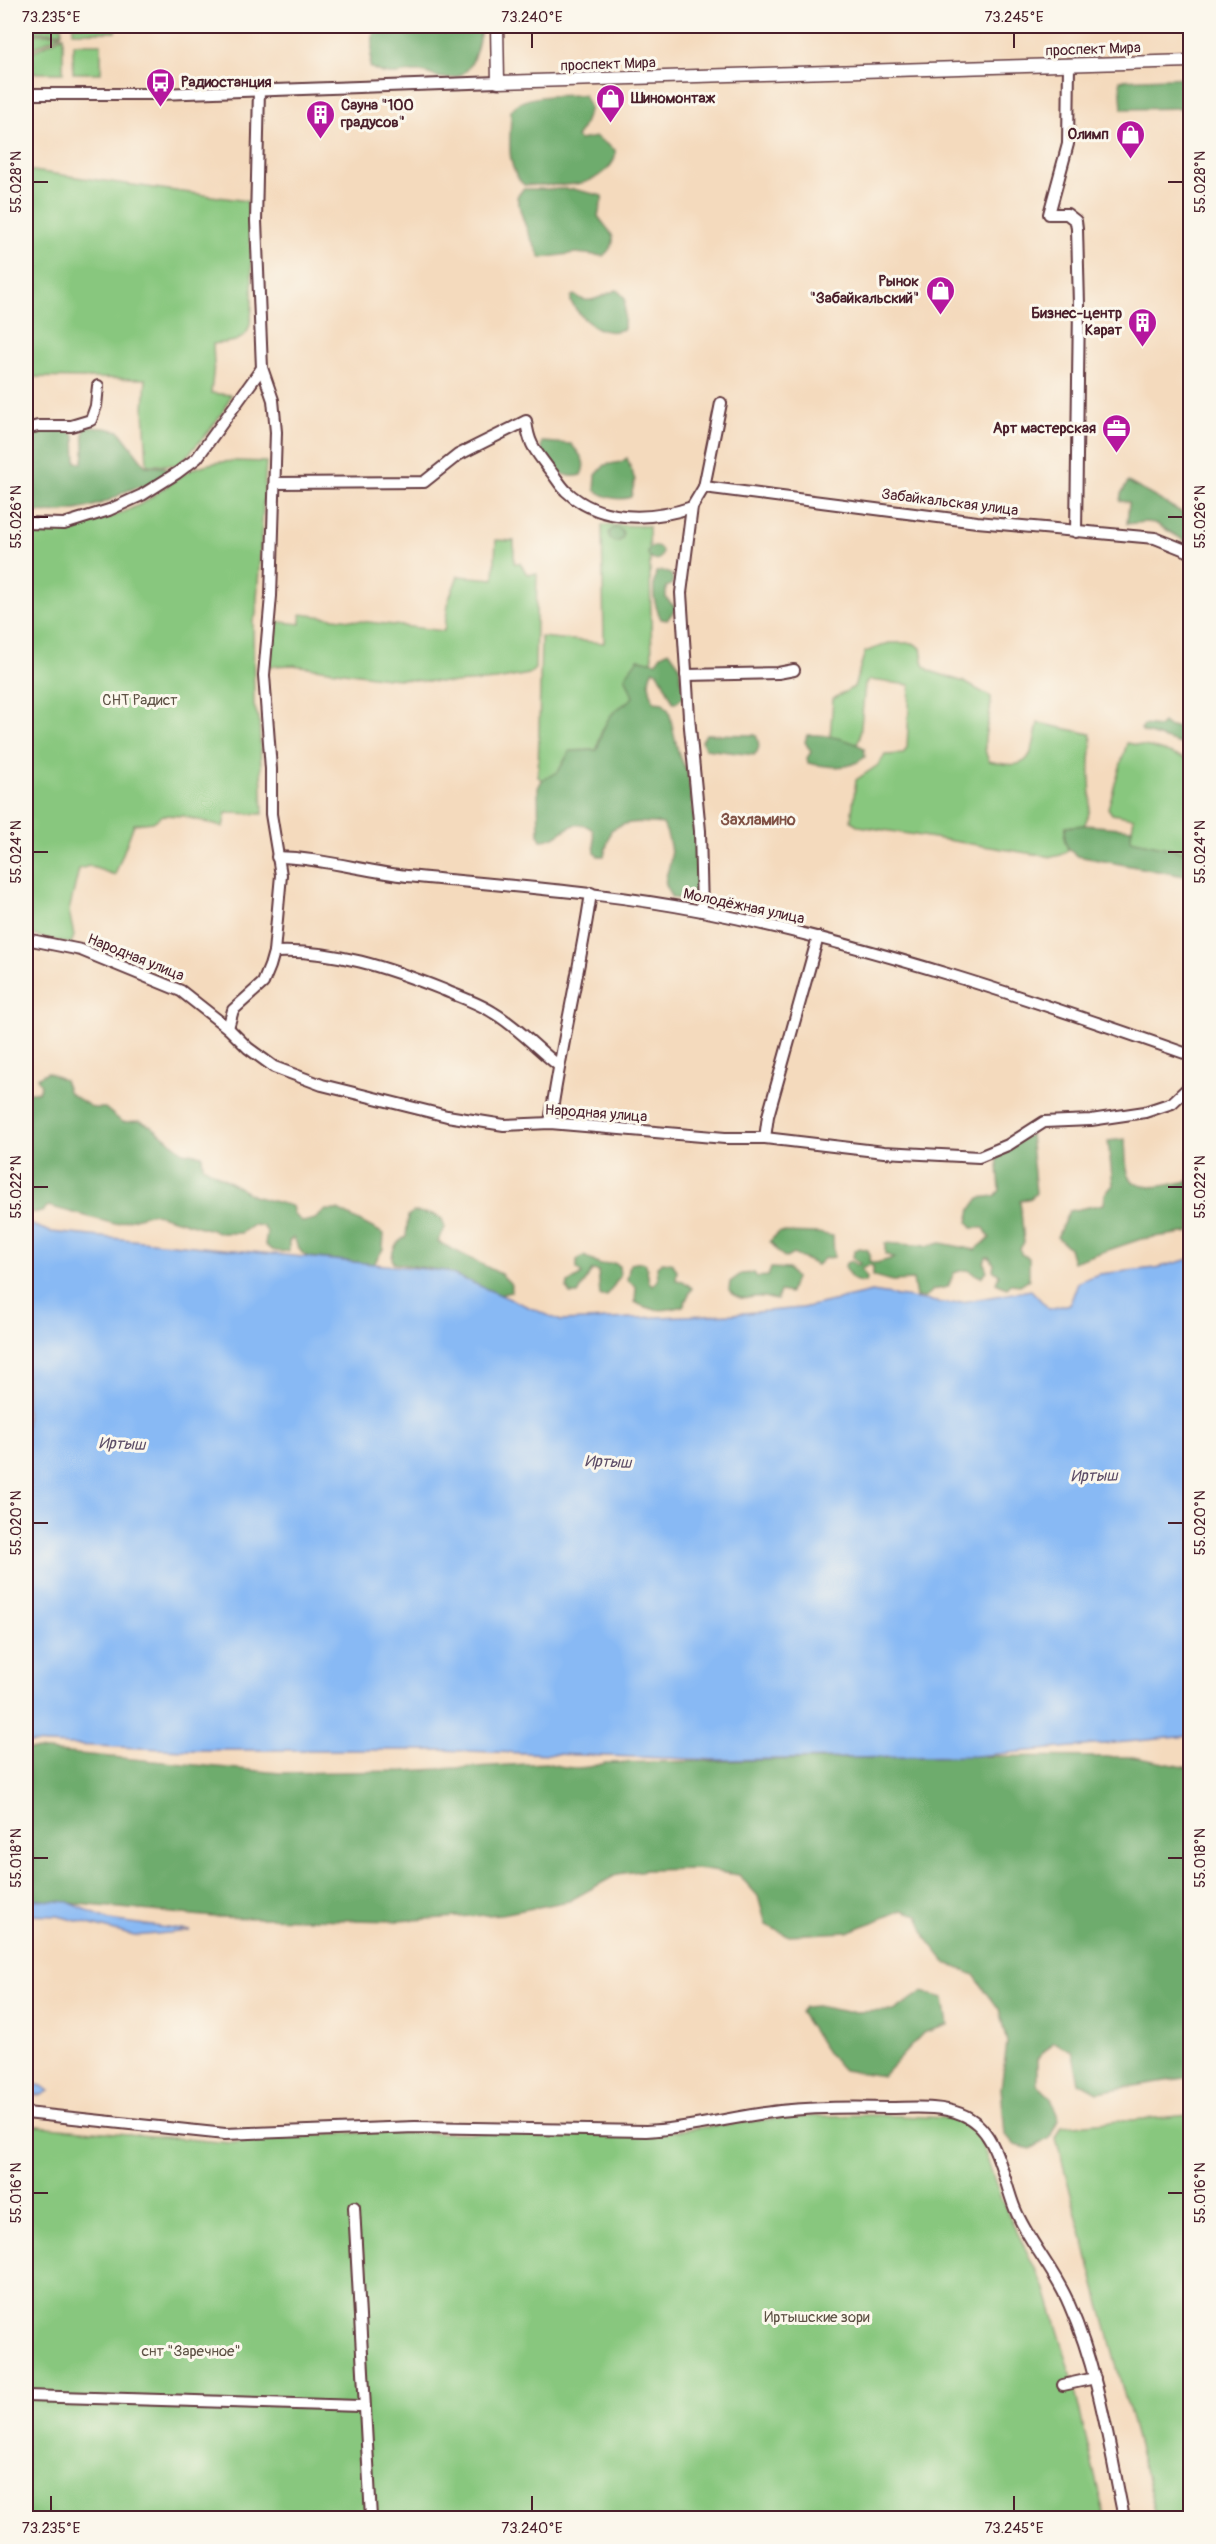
<svg xmlns="http://www.w3.org/2000/svg" width="1216" height="2544" font-family="Pangolin,sans-serif">
<rect width="100%" height="100%" fill="#fbf7ec"/>
<filter id="ink" filterUnits="userSpaceOnUse"><feTurbulence type="fractalNoise" baseFrequency=".0167" numOctaves="2"/><feDisplacementMap in="SourceGraphic" scale="12" xChannelSelector="R" yChannelSelector="G"/><feConvolveMatrix kernelMatrix="1 2 1 2 8 2 1 2 1" color-interpolation-filters="sRGB"/></filter>
<filter id="wash" filterUnits="userSpaceOnUse"><feTurbulence type="fractalNoise" baseFrequency=".008" numOctaves="4" result="noise"/><feDisplacementMap in="SourceGraphic" scale="24" xChannelSelector="R" yChannelSelector="G"/><feGaussianBlur stdDeviation="1.35" result="paint"/><feColorMatrix in="noise" values="0 0 0 0 0 0 0 0 0 0 0 0 0 0 0 0 0 1.4 0 .05"/><feComposite in="paint" operator="in"/></filter>
<g filter="url(#wash)">
<rect width="100%" height="100%" fill="#f4dabd"/>
<g fill="#88c77e" stroke="#697354" stroke-width="1.5">
<rect x="26" y="26" width="36" height="6"/>
<rect x="73" y="26" width="43" height="6"/>
<polygon points="26,34 62,34 26,52"/>
<polygon points="63,36 63,73 26,73 26,55"/>
<rect x="73" y="44" width="28" height="29"/>
<path d="M 26,170 L 247,201 C 249,224 258,316 247,332 C 239,344 225,342 213,344 L 214,365 L 211,393 L 231,395 C 220,422 198,444 178,465 L 147,465 L 144,409 L 146,379 L 26,377 Z"/>
<path d="M 235,461 L 266,462 L 256,615 L 253,621 L 254,706 L 259,719 L 263,814 L 226,813 L 223,827 L 183,816 L 163,815 L 153,822 L 134,824 L 115,875 L 89,866 L 79,869 L 69,911 L 74,936 L 71,944 L 26,934 L 26,526 C 68,528 100,525 139,505 C 158,495 174,478 193,469 C 206,463 221,462 235,461 Z"/>
<polygon points="602,525 649,526 652,662 638,659 634,697 628,704 613,713 601,733 597,750 570,751 558,772 542,780 538,777 541,637 604,643"/>
<polygon points="496,540 514,541 514,563 520,563 527,574 537,574 535,669 529,674 496,680 454,683 387,678 293,665 270,666 272,621 301,624 301,614 444,631 449,599 458,576 494,579"/>
<path d="M 889,643 L 913,643 L 921,648 L 924,665 L 930,671 L 964,682 L 991,697 C 992,720 978,740 989,761 C 1030,771 1031,760 1038,723 L 1091,734 C 1093,744 1090,753 1090,763 C 1088,785 1096,804 1084,825 L 1066,827 L 1064,838 L 1068,850 L 1061,855 L 1052,857 L 859,826 L 851,821 L 856,780 L 878,765 L 885,755 L 903,754 L 907,748 L 910,685 L 870,680 L 865,684 L 860,737 L 857,744 L 830,738 L 833,699 L 854,687 L 865,652 Z"/>
<polygon points="1127,743 1154,748 1190,760 1190,853 1130,840 1134,818 1112,814 1108,808"/>
<polygon points="874,2115 948,2118 961,2122 980,2138 1001,2199 1047,2293 1070,2370 1105,2518 26,2518 26,2125 231,2143 343,2133 658,2133 787,2117"/>
<polygon points="1190,2115 1190,2518 1157,2518 1056,2138 1062,2126"/>
</g>
<g fill="#6eac6d" stroke="#5c664c" stroke-width="1.5">
<path d="M 374,26 L 482,26 C 476,50 475,81 442,78 C 434,77 427,72 419,72 C 398,71 391,80 370,67 Z"/>
<polygon points="1190,77 1190,108 1122,109 1120,80"/>
<path d="M 584,95 L 590,108 L 582,129 L 576,137 L 579,140 L 596,137 L 615,150 C 618,168 592,182 577,184 C 560,186 541,185 524,185 C 504,167 511,136 511,111 C 521,93 564,96 584,95 Z"/>
<path d="M 523,189 L 573,189 L 603,196 L 598,216 C 608,232 624,238 603,256 L 576,253 L 541,258 C 528,234 523,223 517,197 Z"/>
<path d="M 617,290 L 625,298 L 624,329 C 601,338 582,320 571,302 L 571,297 L 574,295 C 591,307 601,295 617,290 Z"/>
<polygon points="26,395 32,395 31,415 26,423"/>
<path d="M 85,427 L 105,428 L 119,431 L 146,466 L 164,467 L 168,470 C 158,489 144,483 129,490 C 123,492 118,496 112,499 C 87,511 52,515 26,511 L 26,448 L 33,440 L 36,429 L 69,430 L 75,437 L 76,462 L 82,463 C 87,451 81,439 85,427 Z"/>
<path d="M 542,442 L 571,444 C 580,455 588,461 581,475 C 563,482 537,460 542,442 Z"/>
<path d="M 627,458 L 635,480 L 631,497 C 620,501 605,498 595,490 L 596,475 L 605,465 L 621,462 Z"/>
<polygon points="1128,482 1190,517 1190,544 1155,523 1146,522 1127,524 1129,502 1120,501 1121,494"/>
<circle cx="616" cy="535" r="7"/>
<circle cx="655" cy="553" r="7"/>
<path d="M 663,571 L 671,574 L 673,580 L 671,585 L 666,587 L 666,598 L 676,608 L 667,620 L 661,619 C 653,602 652,591 656,572 Z"/>
<path d="M 669,651 L 679,665 L 684,696 L 677,702 L 673,702 L 659,673 L 653,670 C 646,680 650,691 654,702 L 663,703 L 669,711 L 678,752 L 688,774 L 696,830 L 698,893 L 687,899 L 672,898 C 659,877 669,877 671,857 C 671,845 668,835 663,824 C 644,822 628,820 611,830 L 604,856 L 598,856 L 595,853 L 593,830 C 570,813 562,841 541,840 L 539,836 L 538,788 L 542,780 L 558,772 L 570,751 L 597,750 C 600,737 604,722 614,712 C 620,706 627,704 633,697 L 625,676 L 638,659 L 656,662 L 661,655 Z"/>
<polygon points="1190,713 1190,747 1143,732 1141,729 1144,725 1159,727 1163,723 1168,727 1181,727"/>
<path d="M 706,734 L 756,735 C 759,743 761,749 754,755 L 705,749 L 702,741 Z"/>
<path d="M 807,735 C 824,734 849,739 864,748 L 865,757 C 849,771 827,767 808,763 L 807,758 L 811,752 L 805,742 Z"/>
<path d="M 1084,825 L 1132,829 L 1130,840 L 1190,853 L 1190,877 L 1077,856 C 1065,848 1063,841 1066,827 Z"/>
<path d="M 47,1072 L 64,1080 L 69,1093 L 93,1108 L 105,1108 L 122,1122 L 140,1121 L 151,1126 L 183,1152 L 202,1155 L 203,1166 L 253,1196 L 292,1206 L 294,1215 L 303,1222 L 315,1219 L 326,1210 L 338,1210 L 384,1234 L 383,1249 L 374,1264 L 308,1257 L 302,1253 L 293,1238 L 289,1241 L 289,1251 C 279,1252 271,1252 265,1244 L 267,1232 L 263,1226 L 253,1225 L 241,1233 L 222,1233 L 152,1213 L 115,1224 L 48,1206 L 42,1212 L 26,1213 L 26,1092 L 38,1092 L 41,1085 L 37,1078 Z"/>
<path d="M 1030,1134 L 1036,1193 L 1031,1198 L 1020,1201 L 1024,1242 L 1020,1249 L 1021,1254 L 1029,1258 L 1029,1279 L 1020,1285 L 1011,1284 L 1007,1288 L 996,1283 L 999,1275 L 993,1270 L 994,1264 L 989,1257 L 986,1257 L 984,1263 L 987,1271 L 981,1277 C 968,1271 970,1267 954,1273 L 948,1287 L 933,1290 L 925,1298 L 916,1297 L 913,1280 L 893,1281 L 873,1276 L 873,1266 L 869,1265 L 861,1269 L 867,1278 L 866,1282 C 853,1283 849,1277 845,1266 L 846,1263 L 852,1261 L 857,1265 L 860,1264 L 853,1257 L 854,1252 L 859,1248 L 868,1250 L 870,1255 L 869,1261 L 876,1263 L 894,1258 L 885,1254 L 885,1243 L 927,1246 L 941,1243 L 975,1250 L 990,1238 L 984,1228 L 972,1228 L 968,1222 L 971,1209 L 979,1198 L 995,1196 L 1000,1190 L 997,1155 Z"/>
<path d="M 1125,1139 C 1126,1150 1125,1163 1128,1173 C 1135,1196 1171,1184 1189,1181 L 1188,1150 L 1190,1150 L 1190,1232 L 1141,1239 L 1073,1262 L 1069,1248 L 1057,1237 L 1069,1211 L 1104,1204 L 1105,1194 L 1113,1185 L 1108,1141 Z"/>
<path d="M 414,1212 L 434,1214 L 442,1219 L 445,1228 L 438,1242 L 501,1274 L 512,1285 L 511,1292 L 499,1295 L 445,1271 L 393,1263 C 390,1251 396,1242 406,1237 L 408,1216 Z"/>
<polygon points="779,1232 818,1233 833,1236 834,1257 825,1258 817,1265 793,1254 786,1258 778,1252 770,1241"/>
<polygon points="584,1256 600,1265 614,1263 619,1266 620,1276 607,1296 600,1296 598,1271 592,1270 578,1294 570,1294 567,1289 568,1283 582,1274 577,1269 577,1260"/>
<path d="M 642,1262 L 646,1264 L 649,1282 L 653,1285 L 658,1280 L 657,1266 L 662,1262 L 672,1263 L 677,1270 L 676,1280 L 683,1281 L 692,1288 L 683,1306 C 666,1311 651,1312 635,1302 L 636,1287 L 627,1280 L 630,1264 Z"/>
<path d="M 771,1268 L 788,1269 L 795,1278 L 790,1293 L 780,1291 L 777,1300 C 771,1300 767,1297 762,1297 C 746,1295 744,1305 729,1290 L 730,1282 L 741,1274 L 754,1273 L 757,1277 L 768,1276 Z"/>
<path d="M 26,1749 L 280,1773 L 405,1771 L 546,1763 C 567,1769 584,1770 605,1763 L 975,1756 L 1133,1757 L 1190,1768 L 1190,2077 L 1097,2092 L 1079,2082 L 1072,2051 L 1053,2042 L 1037,2059 L 1037,2084 L 1051,2098 L 1059,2120 L 1051,2137 L 1031,2149 L 1015,2145 L 1005,2134 L 1001,2088 L 1007,2043 L 999,2009 L 974,1975 L 946,1963 L 927,1939 L 918,1915 L 902,1910 L 848,1932 L 787,1935 L 766,1925 L 758,1896 L 739,1875 L 698,1869 L 646,1870 L 618,1874 L 569,1901 L 502,1914 L 398,1921 L 214,1917 L 26,1899 Z"/>
<polygon points="922,1992 944,1998 948,2025 923,2033 883,2076 843,2070 828,2054 800,2012 804,2007 817,2006 848,2012 894,2011"/>
</g>
<g fill="#88b9f4" stroke="#696c90" stroke-width="1.5">
<polygon points="26,1223 51,1232 445,1271 561,1321 733,1314 802,1308 872,1292 950,1304 1031,1290 1049,1309 1070,1304 1078,1282 1099,1274 1156,1268 1190,1259 1190,1736 975,1756 718,1760 440,1750 187,1750 26,1743"/>
<polygon points="26,1899 68,1902 109,1920 190,1931 134,1936 58,1916 26,1915"/>
<polygon points="26,2082 42,2086 49,2091 42,2095 26,2094"/>
</g>
</g>
<g filter="url(#ink)">
<g fill="none" stroke-linecap="round" stroke-linejoin="round">
<defs>
<g id="minor">
<polyline points="1069,64 1068,144 1049,214 1067,214 1076,221 1077,229 1079,305 1076,532"/>
<polyline points="26,94 159,94 498,82"/>
<polyline points="26,429 38,426 71,426 91,420 96,406 98,386"/>
<path d="M 275,483 L 424,482 L 458,455 L 526,421 C 529,445 535,450 549,469 C 555,476 560,485 566,491 C 600,523 651,521 692,507"/>
<polyline points="704,487 977,522 1155,538 1190,552"/>
<polyline points="26,523 64,524 109,510 142,495 177,473 197,458 262,368"/>
<polyline points="686,675 778,673 794,670"/>
<path d="M 277,857 C 321,858 363,871 407,876 C 506,886 605,892 702,911 C 869,944 1030,999 1190,1055"/>
<polyline points="702,911 700,831 689,717 681,593 692,507 704,487 721,403"/>
<polyline points="26,939 81,950 181,991 228,1028 248,1048 274,1067 322,1085 447,1116 504,1125 550,1123 725,1138 765,1138 884,1152 979,1157 1008,1145 1044,1122 1091,1120 1145,1112 1172,1103 1190,1086"/>
<path d="M 274,952 C 333,949 389,968 444,990 C 460,997 479,1003 494,1013 C 519,1028 536,1048 558,1065"/>
<polyline points="228,1028 233,1010 263,983 270,966 274,952 281,875 271,814 271,769 264,675 271,596 276,432 273,400 262,368 256,221 259,90"/>
<path d="M 550,1123 C 561,1045 580,970 591,893"/>
<polyline points="765,1138 768,1116 818,937"/>
<path d="M 26,2113 L 225,2134 L 415,2127 L 646,2131 C 691,2129 735,2116 780,2111 C 817,2107 853,2107 889,2108 C 912,2108 939,2105 961,2114 C 998,2128 1002,2177 1015,2209 C 1029,2243 1055,2270 1069,2304 C 1099,2372 1109,2446 1124,2518"/>
<polyline points="354,2207 371,2518"/>
<polyline points="1063,2385 1095,2378"/>
<polyline points="26,2396 360,2406"/>
</g>
<polyline id="major" points="497,26 498,82 1190,61"/>
</defs>
<use href="#minor" stroke="#643b41" stroke-width="14"/>
<use href="#major" stroke="#643b41" stroke-width="15"/>
<use href="#minor" stroke="#fff" stroke-width="10"/>
<use href="#major" stroke="#fff" stroke-width="12"/>
</g>
</g>
<path fill="none" stroke="#4a1f2b" stroke-width="2" d="M 51,33 L 51,48M 532,33 L 532,48M 1014,33 L 1014,48M 33,182 L 48,182M 1168,182 L 1183,182M 33,517 L 48,517M 1168,517 L 1183,517M 33,852 L 48,852M 1168,852 L 1183,852M 33,1187 L 48,1187M 1168,1187 L 1183,1187M 33,1523 L 48,1523M 1168,1523 L 1183,1523M 33,1858 L 48,1858M 1168,1858 L 1183,1858M 33,2193 L 48,2193M 1168,2193 L 1183,2193M 51,2496 L 51,2511M 532,2496 L 532,2511M 1014,2496 L 1014,2511"/>
<defs>
<symbol id="bus-pin" viewBox="-11 -11 22 30"><path d="M0 17L-7.5 6A9.5 9.5 0 1 1 7.5 6Z" fill="#b5179e" stroke="#fbf7ec"/><path d="M-5-6H5V4H4V6H2V4H-2V6H-4V4H-5ZM-3.5-4V0h7V-4ZM-3.5 1.2v1.5H-2V1.2ZM2 1.2v1.5H3.5V1.2Z" fill="#fff"/></symbol>
<symbol id="shop-pin" viewBox="-11 -11 22 30"><path d="M0 17L-7.5 6A9.5 9.5 0 1 1 7.5 6Z" fill="#b5179e" stroke="#fbf7ec"/><path d="M-5-2.5h2.3a2.7 3.5 0 0 1 5.4 0H5L5.5 6h-11ZM-1.5-2.5h3a1.5 2.3 0 0 0-3 0Z" fill="#fff"/></symbol>
<symbol id="building-pin" viewBox="-11 -11 22 30"><path d="M0 17L-7.5 6A9.5 9.5 0 1 1 7.5 6Z" fill="#b5179e" stroke="#fbf7ec"/><path d="M-4-6H4V6H1V3H-1V6H-4ZM-2.5-4.3h1.7v1.8h-1.7ZM.8-4.3h1.7v1.8H.8ZM-2.5-1h1.7V.8h-1.7ZM.8-1h1.7V.8H.8Z" fill="#fff"/></symbol>
<symbol id="office-pin" viewBox="-11 -11 22 30"><path d="M0 17L-7.5 6A9.5 9.5 0 1 1 7.5 6Z" fill="#b5179e" stroke="#fbf7ec"/><path d="M-6-3h4V-5.5h4V-3h4V5H-6ZM-1-4.5V-3h2v-1.5ZM-6 0V1H6V0Z" fill="#fff"/></symbol>
</defs>
<g fill-rule="evenodd">
<use href="#bus-pin" x="144" y="66" width="33" height="45"/>
<use href="#shop-pin" x="594" y="82" width="33" height="45"/>
<use href="#building-pin" x="304" y="98" width="33" height="45"/>
<use href="#shop-pin" x="1114" y="118" width="33" height="45"/>
<use href="#shop-pin" x="924" y="274" width="33" height="45"/>
<use href="#building-pin" x="1126" y="306" width="33" height="45"/>
<use href="#office-pin" x="1100" y="412" width="33" height="45"/>
</g>
<g text-anchor="middle" stroke-width="6" stroke-linejoin="round" paint-order="stroke">
<g font-size="15" fill="#4a1f2b" stroke="#fbf7ec">
<text transform="translate(1093 49) rotate(-2)" y="5">проспект Мира</text>
<text transform="translate(608 64) rotate(-2)" y="5">проспект Мира</text>
<text transform="translate(950 502) rotate(7)" y="5">Забайкальская улица</text>
<text transform="translate(744 906) rotate(12)" y="5">Молодёжная улица</text>
<text transform="translate(136 957) rotate(22)" y="5">Народная улица</text>
<text transform="translate(596 1113) rotate(4)" y="5">Народная улица</text>
</g>
<g font-size="15" font-weight="bold" fill="#4a1f2b" stroke="#fbf7ec" text-anchor="end">
<text x="181" y="87" text-anchor="start">Радиостанция</text>
<text x="631" y="103" text-anchor="start">Шиномонтаж</text>
<text x="341" y="110" text-anchor="start">Сауна "100<tspan x="341" dy="17">градусов"</tspan></text>
<text x="1109" y="139">Олимп</text>
<text x="919" y="286">Рынок<tspan x="919" dy="17">"Забайкальский"</tspan></text>
<text x="1122" y="318">Бизнес-центр<tspan x="1122" dy="17">Карат</tspan></text>
<text x="1096" y="433">Арт мастерская</text>
</g>
<g font-size="15" fill="#5d5144" stroke="#fbf7ec">
<text x="140" y="705">СНТ Радист</text>
<text x="817" y="2322">Иртышские зори</text>
<text x="191" y="2356">снт "Заречное"</text>
</g>
<g font-size="16" font-weight="bold" fill="#805245" stroke="#fbf7ec">
<text x="758" y="825">Захламино</text>
</g>
<g font-size="16" font-style="italic" fill="#5d4d67" stroke="#fbf7ec">
<text transform="translate(122 1443) rotate(2)" y="6">Иртыш</text>
<text transform="translate(608 1461) rotate(2)" y="6">Иртыш</text>
<text transform="translate(1094 1475) rotate(-1)" y="6">Иртыш</text>
</g>
</g>
<rect width="1216" height="2544" fill="none" stroke="#fbf7ec" stroke-width="66"/>
<rect x="33" y="33" width="1150" height="2478" fill="none" stroke="#4a1f2b" stroke-width="2"/>
<g font-size="15" text-anchor="middle" fill="#4a1f2b">
<text x="51" y="22">73.235°E</text>
<text x="532" y="22">73.240°E</text>
<text x="1014" y="22">73.245°E</text>
<text transform="translate(16 182) rotate(-90)" y="5">55.028°N</text>
<text transform="translate(1200 182) rotate(-90)" y="5">55.028°N</text>
<text transform="translate(16 517) rotate(-90)" y="5">55.026°N</text>
<text transform="translate(1200 517) rotate(-90)" y="5">55.026°N</text>
<text transform="translate(16 852) rotate(-90)" y="5">55.024°N</text>
<text transform="translate(1200 852) rotate(-90)" y="5">55.024°N</text>
<text transform="translate(16 1187) rotate(-90)" y="5">55.022°N</text>
<text transform="translate(1200 1187) rotate(-90)" y="5">55.022°N</text>
<text transform="translate(16 1523) rotate(-90)" y="5">55.020°N</text>
<text transform="translate(1200 1523) rotate(-90)" y="5">55.020°N</text>
<text transform="translate(16 1858) rotate(-90)" y="5">55.018°N</text>
<text transform="translate(1200 1858) rotate(-90)" y="5">55.018°N</text>
<text transform="translate(16 2193) rotate(-90)" y="5">55.016°N</text>
<text transform="translate(1200 2193) rotate(-90)" y="5">55.016°N</text>
<text x="51" y="2533">73.235°E</text>
<text x="532" y="2533">73.240°E</text>
<text x="1014" y="2533">73.245°E</text>
</g>
</svg>
